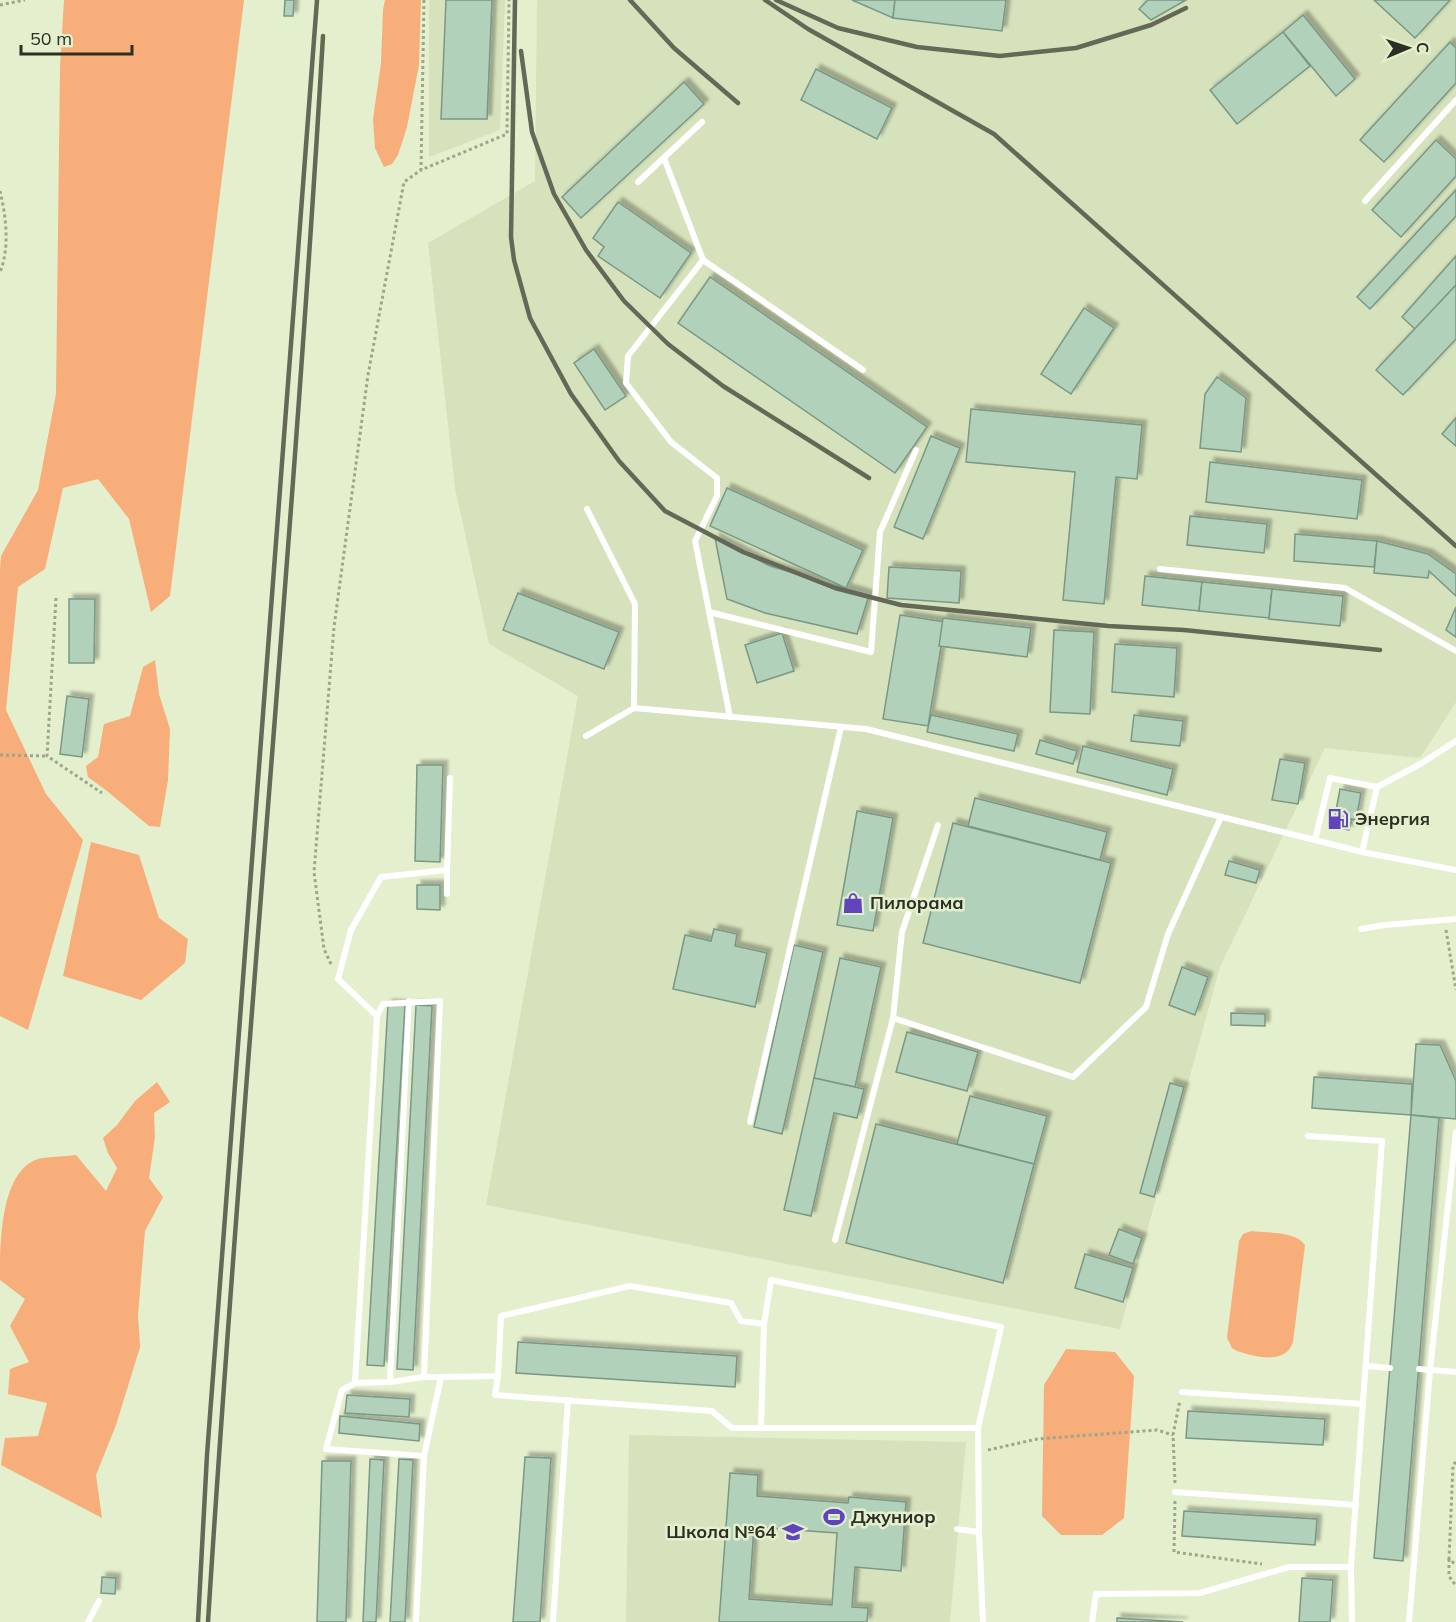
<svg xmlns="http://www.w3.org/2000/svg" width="1456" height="1622" font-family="Mulish,sans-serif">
<defs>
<filter id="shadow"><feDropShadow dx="4.5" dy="-4.5" stdDeviation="1.5" flood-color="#0004"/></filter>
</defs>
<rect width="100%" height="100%" fill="#e4efcd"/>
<g fill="#d6e2bb">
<polygon points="429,0 505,0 500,130 429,157"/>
<polygon points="537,0 1456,0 1456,702 1420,758 1325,748 1220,967 1120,1329 486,1205 578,696 489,644 455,488 428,243 535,181"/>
<polygon points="629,1435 966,1442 950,1622 626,1622"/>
</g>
<g fill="#f7ae7a">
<polygon points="64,0 244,0 170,596 151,612 129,519 98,479 63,488 45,569 18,587 6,710 46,794 83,840 28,1030 0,1016 0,570 1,556 38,490 56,394 60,67"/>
<polygon points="385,0 421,0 419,65 407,127 398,155 392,164 384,167 375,148 373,119 381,63 383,10"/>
<polygon points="155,660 159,694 170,729 168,780 160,827 149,826 107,791 88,777 86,766 98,757 104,724 130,716 143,667"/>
<polygon points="91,842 139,855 159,918 188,939 185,963 141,1000 63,976"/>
<path d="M 157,1082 L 170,1102 L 154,1113 L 155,1137 L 149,1178 L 163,1197 L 145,1231 L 138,1315 L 140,1347 L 116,1425 L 96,1475 L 102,1518 L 1,1465 L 5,1438 L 38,1436 L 47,1403 L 8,1394 L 10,1369 L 29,1362 L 10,1326 L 25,1299 L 0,1280 C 0,1245 0,1171 38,1159 C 50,1156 64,1157 76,1155 L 106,1191 L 117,1168 L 108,1153 L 103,1138 L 117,1125 L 135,1101 Z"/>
<path d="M 1251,1231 C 1267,1233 1296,1231 1305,1245 L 1293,1342 C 1286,1365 1255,1357 1237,1351 L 1232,1348 L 1227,1338 L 1239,1241 L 1243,1234 Z"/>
<polygon points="1066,1349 1115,1352 1134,1376 1124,1518 1102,1535 1061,1535 1042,1516 1044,1385"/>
</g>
<g fill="#b1d1bb" stroke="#7a9884" stroke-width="1.5" fill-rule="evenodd" filter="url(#shadow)">
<polygon points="285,0 294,0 293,16 284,16"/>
<polygon points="446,0 492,0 487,119 441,119"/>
<polygon points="852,0 895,0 893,18"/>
<polygon points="895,0 1006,0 1002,31 893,18"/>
<polygon points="1148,0 1186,0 1151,20 1139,9"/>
<polygon points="1374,0 1450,0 1415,38"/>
<polygon points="1303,15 1355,79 1336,96 1283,32"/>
<polygon points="1283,32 1310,66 1237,124 1210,90"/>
<polygon points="1450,42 1456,48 1456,83 1384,162 1360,140"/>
<polygon points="816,69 892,108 877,139 801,100"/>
<polygon points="684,82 704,104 581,218 562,197"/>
<polygon points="1436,140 1456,159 1456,176 1401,237 1372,210"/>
<polygon points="1456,190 1456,216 1370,309 1357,297"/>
<polygon points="618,202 691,253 660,298 598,256 604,247 593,238"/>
<polygon points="1456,256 1456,285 1416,330 1402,317"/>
<polygon points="710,277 927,427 895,473 678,323"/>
<polygon points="1456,285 1456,339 1403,395 1376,370"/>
<polygon points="1084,308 1114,328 1071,394 1041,374"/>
<polygon points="594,349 626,396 605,410 574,363"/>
<polygon points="1217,377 1246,398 1241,452 1200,448 1205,394"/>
<polygon points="971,409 1142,425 1137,479 1116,477 1104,604 1063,600 1075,472 966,462"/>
<polygon points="1456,418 1456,446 1442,434"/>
<polygon points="931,436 960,448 923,539 894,527"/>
<polygon points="1210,462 1362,480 1357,519 1206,502"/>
<polygon points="727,488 863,550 846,588 710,526"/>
<polygon points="1190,516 1267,524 1264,553 1187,545"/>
<polygon points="1295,534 1377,541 1374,567 1294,561"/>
<polygon points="715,538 770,566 869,595 857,634 765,613 727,599"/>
<polygon points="1377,541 1428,554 1456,574 1456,596 1429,571 1428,578 1374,573"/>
<polygon points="889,567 961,571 959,603 887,598"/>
<polygon points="1145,576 1202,582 1199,611 1142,605"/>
<polygon points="1202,582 1272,589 1269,618 1199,611"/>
<polygon points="1272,589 1343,596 1340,626 1269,619"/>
<polygon points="518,593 619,632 604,669 503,630"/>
<polygon points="69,599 95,599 94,663 69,663"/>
<polygon points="1456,607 1456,637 1446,630"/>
<polygon points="900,615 945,622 928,726 883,719"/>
<polygon points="943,618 1031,628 1027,657 939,646"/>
<polygon points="1054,630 1094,632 1090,714 1050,712"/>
<polygon points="782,633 794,671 757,683 745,645"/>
<polygon points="1115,644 1177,648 1174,697 1112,692"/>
<polygon points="67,696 89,699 82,757 60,754"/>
<polygon points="931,715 1018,734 1014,751 927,732"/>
<polygon points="1134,715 1183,721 1180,746 1131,741"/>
<polygon points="1040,740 1077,751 1073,764 1036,754"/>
<polygon points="1083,746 1173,769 1167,795 1077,772"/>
<polygon points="1280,759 1305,763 1298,804 1272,800"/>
<polygon points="417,765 443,765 440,862 415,861"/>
<polygon points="1340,789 1361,793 1356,820 1335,816"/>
<polygon points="975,798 1107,832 1100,860 968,826"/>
<polygon points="857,811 893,818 873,931 837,925"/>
<polygon points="1335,816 1352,819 1349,830 1333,826"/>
<polygon points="953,823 1111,863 1080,983 923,943"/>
<polygon points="1229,861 1260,870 1256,883 1225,875"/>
<polygon points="417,885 440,885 440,910 417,909"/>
<polygon points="714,929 737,934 735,946 767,953 755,1007 673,989 685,935 711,941"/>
<polygon points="794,945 823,952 782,1134 754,1127"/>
<polygon points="840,958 881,967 855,1087 814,1078"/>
<polygon points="1182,967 1208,977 1195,1015 1169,1005"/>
<polygon points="388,1004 405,1005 384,1366 367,1365"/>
<polygon points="416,1005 432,1006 413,1370 397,1369"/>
<polygon points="1231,1013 1265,1014 1265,1026 1231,1025"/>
<polygon points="907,1032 978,1052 967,1091 896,1072"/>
<polygon points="1416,1044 1440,1045 1456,1081 1456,1119 1411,1115"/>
<polygon points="1314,1077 1412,1084 1411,1115 1312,1108"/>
<polygon points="814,1078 864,1089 857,1118 834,1113 811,1216 784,1210"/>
<polygon points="1170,1083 1184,1087 1154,1197 1140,1193"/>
<polygon points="970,1096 1047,1116 1034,1164 957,1144"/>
<polygon points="1411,1115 1439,1118 1403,1561 1374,1558"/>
<polygon points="876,1124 1034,1164 1003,1283 846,1243"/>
<polygon points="1119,1229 1142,1238 1133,1264 1109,1255"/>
<polygon points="1085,1254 1133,1268 1123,1302 1075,1288"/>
<polygon points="518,1342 737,1356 735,1387 516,1373"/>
<polygon points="347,1395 410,1399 409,1417 345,1413"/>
<polygon points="1188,1411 1325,1419 1323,1445 1186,1438"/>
<polygon points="340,1416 420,1424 419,1441 339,1433"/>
<polygon points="525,1457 551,1458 540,1622 513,1622"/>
<polygon points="370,1459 384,1460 376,1622 363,1622"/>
<polygon points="399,1459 413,1460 405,1622 390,1622"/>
<polygon points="322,1461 351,1461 346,1622 317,1622"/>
<path d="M 730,1473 L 758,1475 L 757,1496 L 848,1503 L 849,1497 L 906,1502 L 901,1571 L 855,1567 L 852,1607 L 868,1608 L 867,1622 L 719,1622 ZM 754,1527 L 837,1533 L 832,1605 L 749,1599 Z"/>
<polygon points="1184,1511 1317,1519 1315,1545 1182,1536"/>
<polygon points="102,1577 116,1578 115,1594 101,1593"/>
<polygon points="1302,1578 1333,1580 1330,1622 1299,1622"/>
<polygon points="1117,1618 1183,1622 1117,1622"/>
</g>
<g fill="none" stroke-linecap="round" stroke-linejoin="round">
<g stroke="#9da58c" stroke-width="3" stroke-dasharray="3 3" stroke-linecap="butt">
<polyline points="424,0 421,170 507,134 509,0"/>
<polyline points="0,5 25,0"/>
<path d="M 0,191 C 6,216 10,248 0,272"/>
<polyline points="56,598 47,756 102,793"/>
<polyline points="0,755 47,756"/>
<polyline points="1446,930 1456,990"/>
<polyline points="331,964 324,949 314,872 334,627 368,375 404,182 421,170"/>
<polyline points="988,1450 1037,1439 1157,1430 1173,1435"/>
<polyline points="1456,1462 1453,1465 1449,1559 1456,1565"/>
<polyline points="1175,1483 1173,1435 1180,1400"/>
<polyline points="1175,1501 1174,1552 1262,1564"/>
<polyline points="1449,1559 1449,1576 1456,1586"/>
</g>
<g stroke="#fff" stroke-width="6">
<polyline points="664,158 703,260 628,356 626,383 671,442 717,478 717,496 695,541 730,717"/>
<polyline points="638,182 702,122"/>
<polyline points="1365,201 1456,100"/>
<polyline points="703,260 863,370"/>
<polyline points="587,509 635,604 634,708"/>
<polyline points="1160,569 1345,588 1456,651"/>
<polyline points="709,612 871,652 880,532 916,450"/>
<polyline points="586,736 634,708 866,729 1315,840"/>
<polyline points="1456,741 1422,763 1377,787 1330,778 1315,840 1362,852 1456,870"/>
<polyline points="938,825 902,932 893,1018 1073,1077 1146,1007 1168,934 1221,817"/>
<polyline points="1362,852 1377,787"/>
<polyline points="447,870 447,894"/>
<polyline points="1361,929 1385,925 1456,919"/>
<polyline points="377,1016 383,1004 440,1001 424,1377 441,1377"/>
<polyline points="750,1122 841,727"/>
<polyline points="1308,1136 1382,1141 1351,1567 1352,1622"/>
<polyline points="835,1240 893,1018"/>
<polyline points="1366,1366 1390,1368"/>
<polyline points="1419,1369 1456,1372"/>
<polyline points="498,1376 495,1395 712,1411 732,1428 978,1428"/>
<polyline points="424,1377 390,1382 355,1383 377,1016 338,979 351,930 381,877 447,870 450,778"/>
<polyline points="390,1382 409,1001"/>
<polyline points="355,1383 342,1390 326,1449 424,1456"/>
<polyline points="1182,1392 1363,1404"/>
<polyline points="761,1428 764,1324"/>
<polyline points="1175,1492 1356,1505"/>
<polyline points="957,1529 979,1532 983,1622"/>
<polyline points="88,1622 99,1601"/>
<polyline points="416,1622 424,1456 441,1377 498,1376 501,1316 630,1286 731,1303 741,1321 764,1324 771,1280 1001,1327 978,1428 979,1532"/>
<polyline points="553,1622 568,1400"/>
<polyline points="1092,1622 1096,1594 1200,1593 1289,1567 1351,1567"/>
<polyline points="1409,1622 1430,1370 1456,1132"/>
</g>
<g stroke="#636956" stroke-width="4.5">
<polyline points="515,0 511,237 514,260 530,318 571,394 619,461 665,511 743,552 835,588 901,605 1108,626 1184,630 1380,650"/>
<polyline points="630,0 674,48 738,103"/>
<polyline points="765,0 808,29 994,134 1456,546"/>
<polyline points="776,0 838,28 917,47 1000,56 1076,48 1151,25 1186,8"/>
<polyline points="521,51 532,132 554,194 586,250 624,301 668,344 723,386 869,478"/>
<polyline points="198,1622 207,1455 317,0"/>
<path d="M 208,1622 C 241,1093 292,565 323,36"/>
</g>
</g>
<defs>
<symbol id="fuel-bare" viewBox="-9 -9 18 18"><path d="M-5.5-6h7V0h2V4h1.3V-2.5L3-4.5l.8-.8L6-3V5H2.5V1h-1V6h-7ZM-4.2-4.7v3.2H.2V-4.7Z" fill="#6044bc" stroke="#e4efcd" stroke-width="2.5" paint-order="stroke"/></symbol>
<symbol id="shop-bare" viewBox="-9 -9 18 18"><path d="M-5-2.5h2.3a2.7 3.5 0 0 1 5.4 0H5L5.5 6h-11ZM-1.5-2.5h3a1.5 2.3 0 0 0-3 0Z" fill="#6044bc" stroke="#e4efcd" stroke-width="2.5" paint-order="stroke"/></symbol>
<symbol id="stadium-bare" viewBox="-9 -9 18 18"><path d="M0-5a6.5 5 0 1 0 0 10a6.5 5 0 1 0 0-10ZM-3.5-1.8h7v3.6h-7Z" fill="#6044bc" stroke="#e4efcd" stroke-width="2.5" paint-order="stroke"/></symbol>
<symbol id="school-bare" viewBox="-9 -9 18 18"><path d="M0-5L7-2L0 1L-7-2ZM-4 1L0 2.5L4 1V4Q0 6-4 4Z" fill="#6044bc" stroke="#e4efcd" stroke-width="2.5" paint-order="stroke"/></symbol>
</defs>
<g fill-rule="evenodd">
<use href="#fuel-bare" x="1323" y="804" width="30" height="30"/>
<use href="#shop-bare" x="838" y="888" width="30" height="30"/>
<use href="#stadium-bare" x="819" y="1502" width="30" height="30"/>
<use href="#school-bare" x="778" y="1517" width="30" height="30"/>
</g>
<g text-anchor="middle" stroke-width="5" stroke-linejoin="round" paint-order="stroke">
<g font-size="18" font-weight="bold" fill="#2c3024" stroke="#e4efcd" text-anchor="start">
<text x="1355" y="825">Энергия</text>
<text x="870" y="909">Пилорама</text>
<text x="851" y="1523">Джуниор</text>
<text x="776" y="1538" text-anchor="end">Школа №64</text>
</g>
</g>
<g transform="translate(1408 48) rotate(88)" stroke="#e4efcd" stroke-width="4.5" paint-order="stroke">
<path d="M0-4.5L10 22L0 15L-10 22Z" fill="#2c3024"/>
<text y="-9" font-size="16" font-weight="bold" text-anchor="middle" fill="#2c3024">С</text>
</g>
<path d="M21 45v9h111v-9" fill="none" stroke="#2c3024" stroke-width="3"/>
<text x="30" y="45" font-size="18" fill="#2c3024" stroke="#e4efcd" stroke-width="4.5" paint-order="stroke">50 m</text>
</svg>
